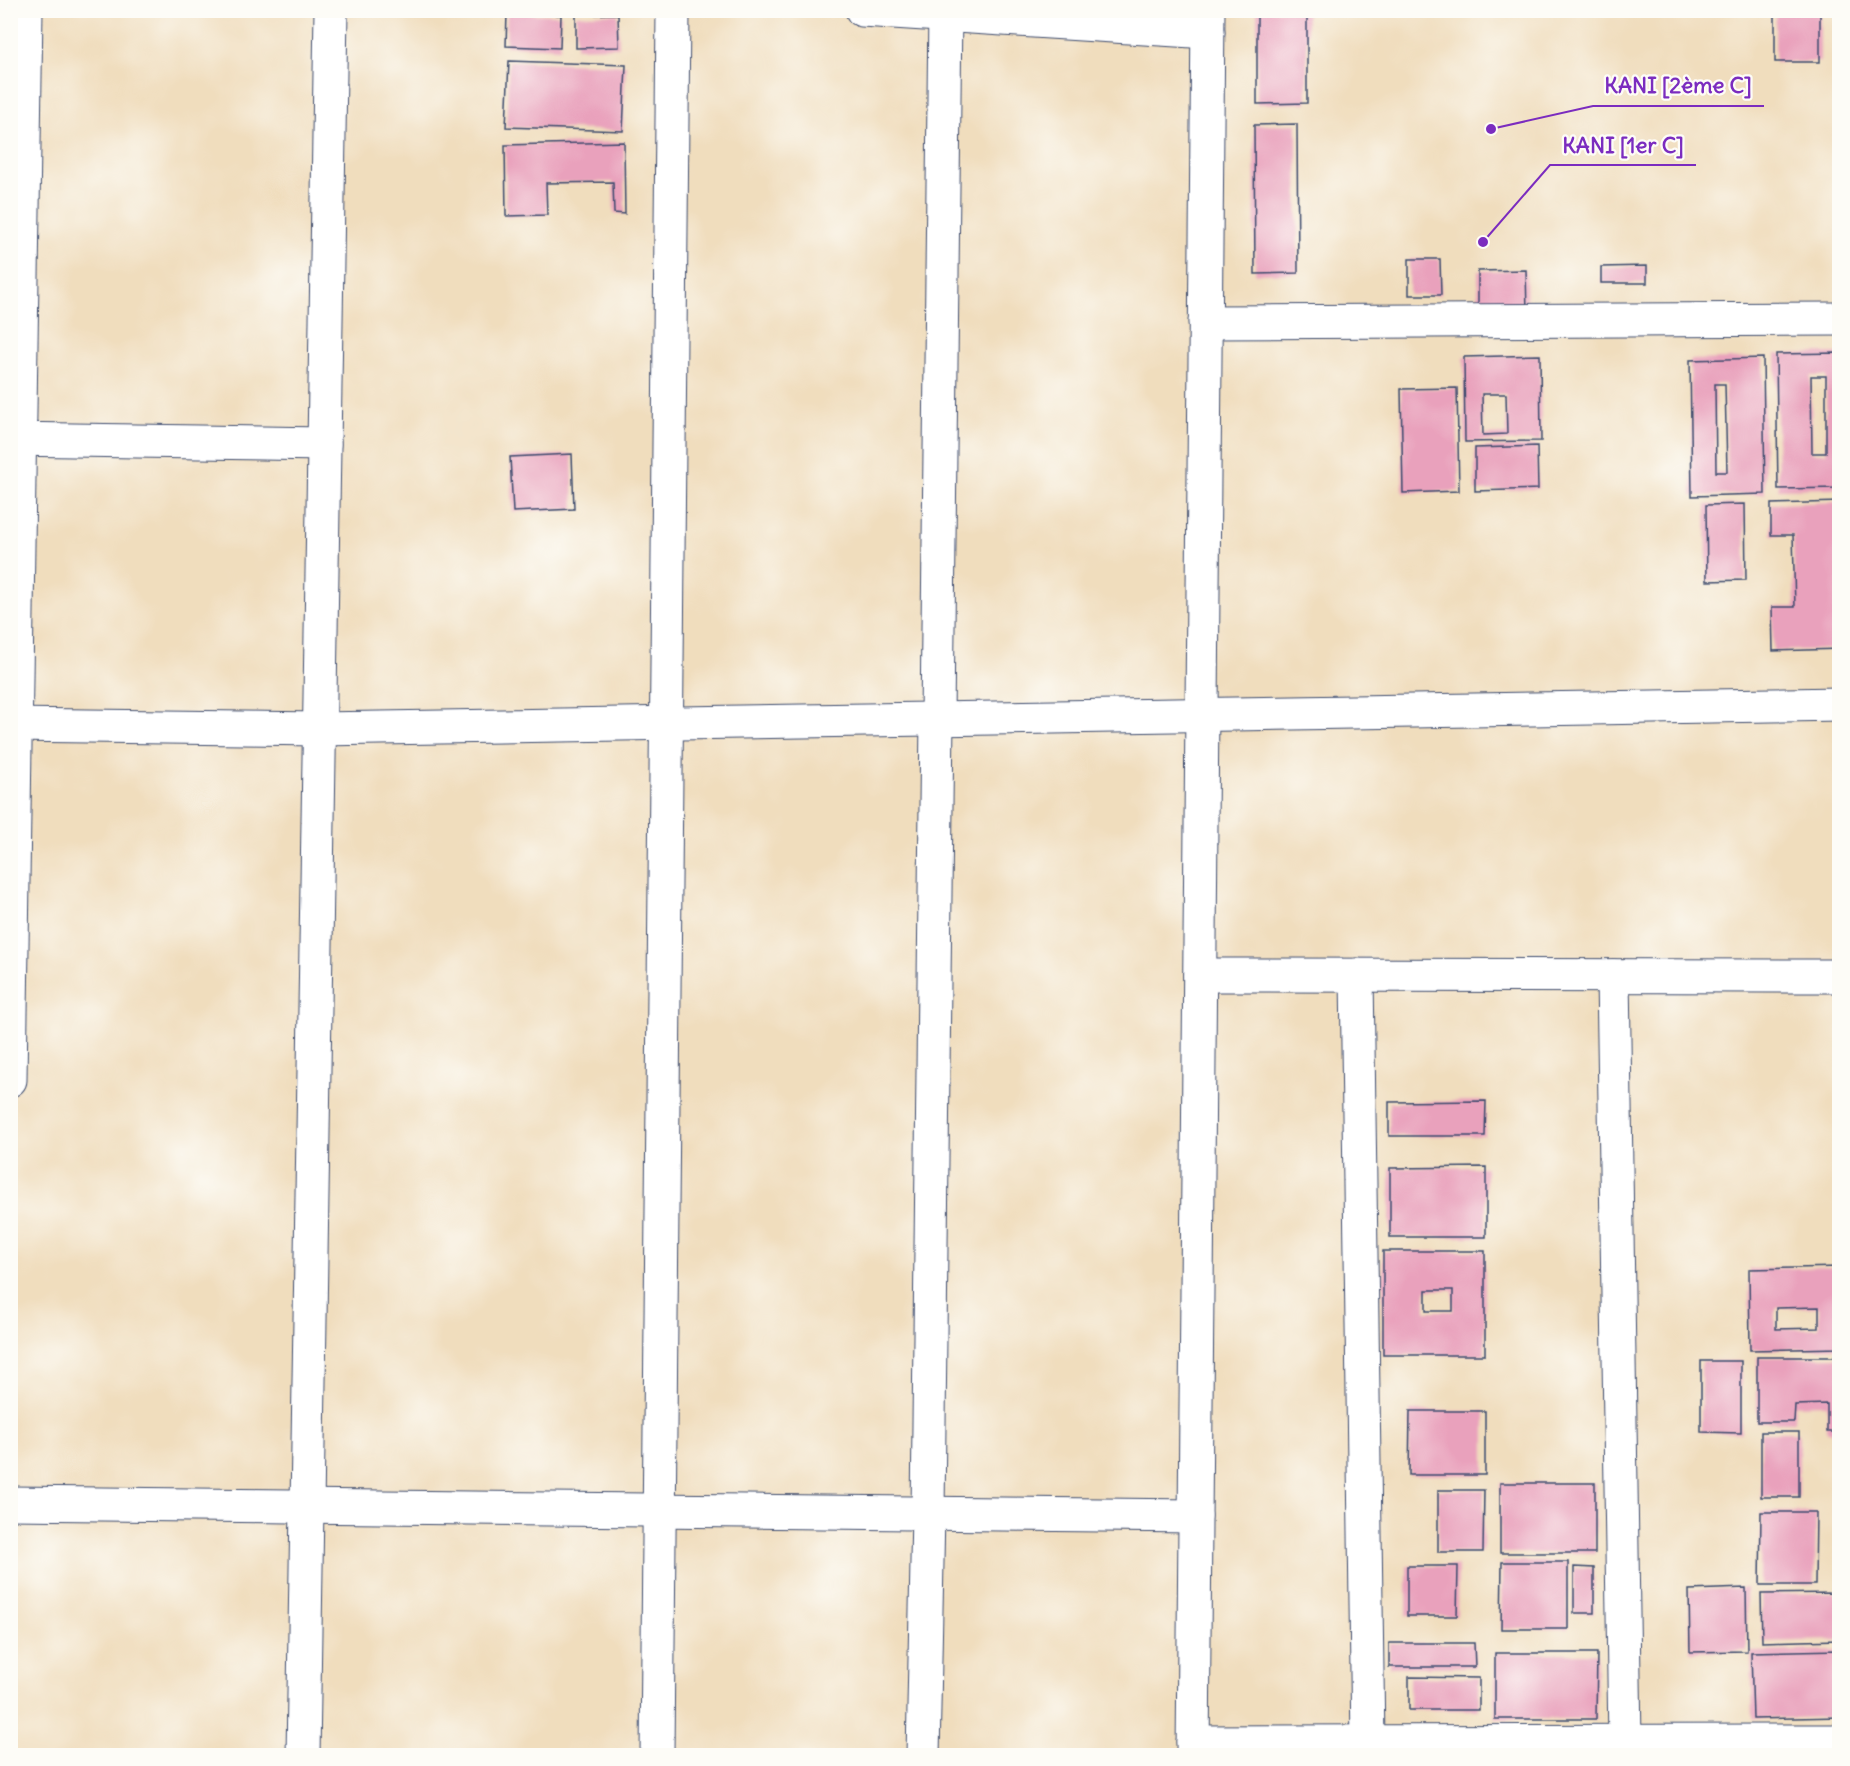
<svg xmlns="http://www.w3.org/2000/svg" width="1850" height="1766" font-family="Delius,sans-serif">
<rect width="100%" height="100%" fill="#fdfcf7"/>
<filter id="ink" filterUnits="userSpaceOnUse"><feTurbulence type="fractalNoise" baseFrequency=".0167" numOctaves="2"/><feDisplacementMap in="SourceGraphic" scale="12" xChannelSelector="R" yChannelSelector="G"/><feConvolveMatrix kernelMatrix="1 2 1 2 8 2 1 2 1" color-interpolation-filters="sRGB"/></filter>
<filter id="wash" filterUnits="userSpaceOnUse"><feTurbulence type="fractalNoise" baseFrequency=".008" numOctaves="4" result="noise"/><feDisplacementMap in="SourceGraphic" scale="24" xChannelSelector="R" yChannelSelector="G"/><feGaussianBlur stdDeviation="1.35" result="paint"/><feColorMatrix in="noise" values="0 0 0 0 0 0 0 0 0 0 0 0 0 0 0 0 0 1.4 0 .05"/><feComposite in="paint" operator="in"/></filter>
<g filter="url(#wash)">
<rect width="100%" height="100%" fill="#f0ddbd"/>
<g id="blocks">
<g fill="#e9a1bc" fill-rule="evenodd">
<polygon points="1257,10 1307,10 1307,103 1257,104"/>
<rect x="1775" y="10" width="45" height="52"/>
<polygon points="507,13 561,15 560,48 506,46"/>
<polygon points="618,14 619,47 576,48 576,15"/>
<polygon points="509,61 626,65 623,131 506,127"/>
<polygon points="1297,124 1298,273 1255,274 1254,125"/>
<polygon points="624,142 625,214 614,213 613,182 546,183 547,215 506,216 505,145"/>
<polygon points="1409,259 1440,259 1441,295 1409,295"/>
<polygon points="1647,266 1647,283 1601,283 1601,267"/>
<polygon points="1526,270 1527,313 1478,314 1478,271"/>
<path d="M 1840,353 L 1840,488 L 1778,489 L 1776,354 ZM 1811,376 L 1826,376 L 1826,453 L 1812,453 Z"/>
<path d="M 1540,355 L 1541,441 L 1465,442 L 1464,357 ZM 1482,394 L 1506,394 L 1507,434 L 1483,435 Z"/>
<path d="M 1763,358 L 1765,494 L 1692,496 L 1690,360 ZM 1715,384 L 1725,384 L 1727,472 L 1716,472 Z"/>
<polygon points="1457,388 1459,491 1403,493 1401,389"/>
<polygon points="1537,446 1538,489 1475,491 1475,448"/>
<polygon points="572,454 574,509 513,512 510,457"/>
<polygon points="1840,502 1840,649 1773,651 1772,607 1795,607 1793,535 1771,535 1771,504"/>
<polygon points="1745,504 1746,580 1707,581 1706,505"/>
<polygon points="1486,1101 1485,1136 1389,1136 1389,1102"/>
<polygon points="1486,1167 1486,1237 1390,1237 1390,1168"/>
<path d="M 1383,1251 L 1485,1251 L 1485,1355 L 1383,1355 ZM 1426,1290 L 1453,1290 L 1453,1311 L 1426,1311 Z"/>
<path d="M 1840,1267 L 1840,1348 L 1750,1350 L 1749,1269 ZM 1819,1307 L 1819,1328 L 1776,1329 L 1776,1308 Z"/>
<polygon points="1757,1357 1840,1357 1840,1432 1827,1432 1827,1404 1795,1405 1794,1422 1757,1422"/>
<polygon points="1701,1361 1741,1361 1741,1433 1701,1432"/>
<polygon points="1410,1411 1485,1411 1485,1475 1409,1475"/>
<rect x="1761" y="1432" width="38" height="65"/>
<rect x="1500" y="1483" width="95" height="70"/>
<polygon points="1438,1490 1484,1490 1483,1552 1438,1552"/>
<polygon points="1761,1512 1816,1512 1815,1585 1760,1585"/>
<polygon points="1502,1562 1568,1562 1568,1629 1501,1629"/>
<polygon points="1407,1566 1458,1566 1457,1616 1407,1616"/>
<polygon points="1574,1567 1594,1568 1594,1613 1574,1613"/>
<polygon points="1746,1588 1747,1651 1690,1652 1689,1590"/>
<polygon points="1840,1593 1840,1640 1762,1642 1761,1594"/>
<polygon points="1389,1643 1474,1643 1475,1667 1389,1667"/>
<polygon points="1840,1650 1840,1717 1753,1719 1751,1652"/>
<polygon points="1495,1653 1597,1653 1596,1719 1495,1719"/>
<polygon points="1409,1677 1479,1678 1479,1710 1409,1710"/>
</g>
</g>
</g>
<g filter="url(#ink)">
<use href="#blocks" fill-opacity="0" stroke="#3b496c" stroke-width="1.5"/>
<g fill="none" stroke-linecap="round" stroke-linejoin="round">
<defs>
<g id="street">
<polyline points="862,10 1208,32"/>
<polyline points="1205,322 1840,319"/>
<polyline points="10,439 324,444"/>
<polyline points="10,725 319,729 1840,704"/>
<polyline points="1200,975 1840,976"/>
<polyline points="1357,975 1368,1742"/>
<polyline points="1613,976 1625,1741"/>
<polyline points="10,1080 26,10"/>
<polyline points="10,1503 1195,1516"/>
<polyline points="1193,1742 1840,1741"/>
<polyline points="303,1756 331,10"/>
<polyline points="657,1756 673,10"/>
<polyline points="923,1756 928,1513 945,10"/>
<polyline points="1193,1756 1208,10"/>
</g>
</defs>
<use href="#street" stroke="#3b496c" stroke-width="35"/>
<use href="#street" stroke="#fff" stroke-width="33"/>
</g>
</g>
<path fill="none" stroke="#7b2cbf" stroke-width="2" d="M1491 129L1593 106H1764M1483 242L1550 165H1696"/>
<g fill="#7b2cbf" stroke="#fdfcf7" stroke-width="2">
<circle cx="1491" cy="129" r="6"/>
<circle cx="1483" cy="242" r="6"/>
</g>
<g font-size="22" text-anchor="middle" font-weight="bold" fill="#7b2cbf" stroke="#fdfcf7" stroke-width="4.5" stroke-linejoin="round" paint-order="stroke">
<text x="1678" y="93">KANI [2ème C]</text>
<text x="1623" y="153">KANI [1er C]</text>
</g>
<rect width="1850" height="1766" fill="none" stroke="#fdfcf7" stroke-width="36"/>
</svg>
